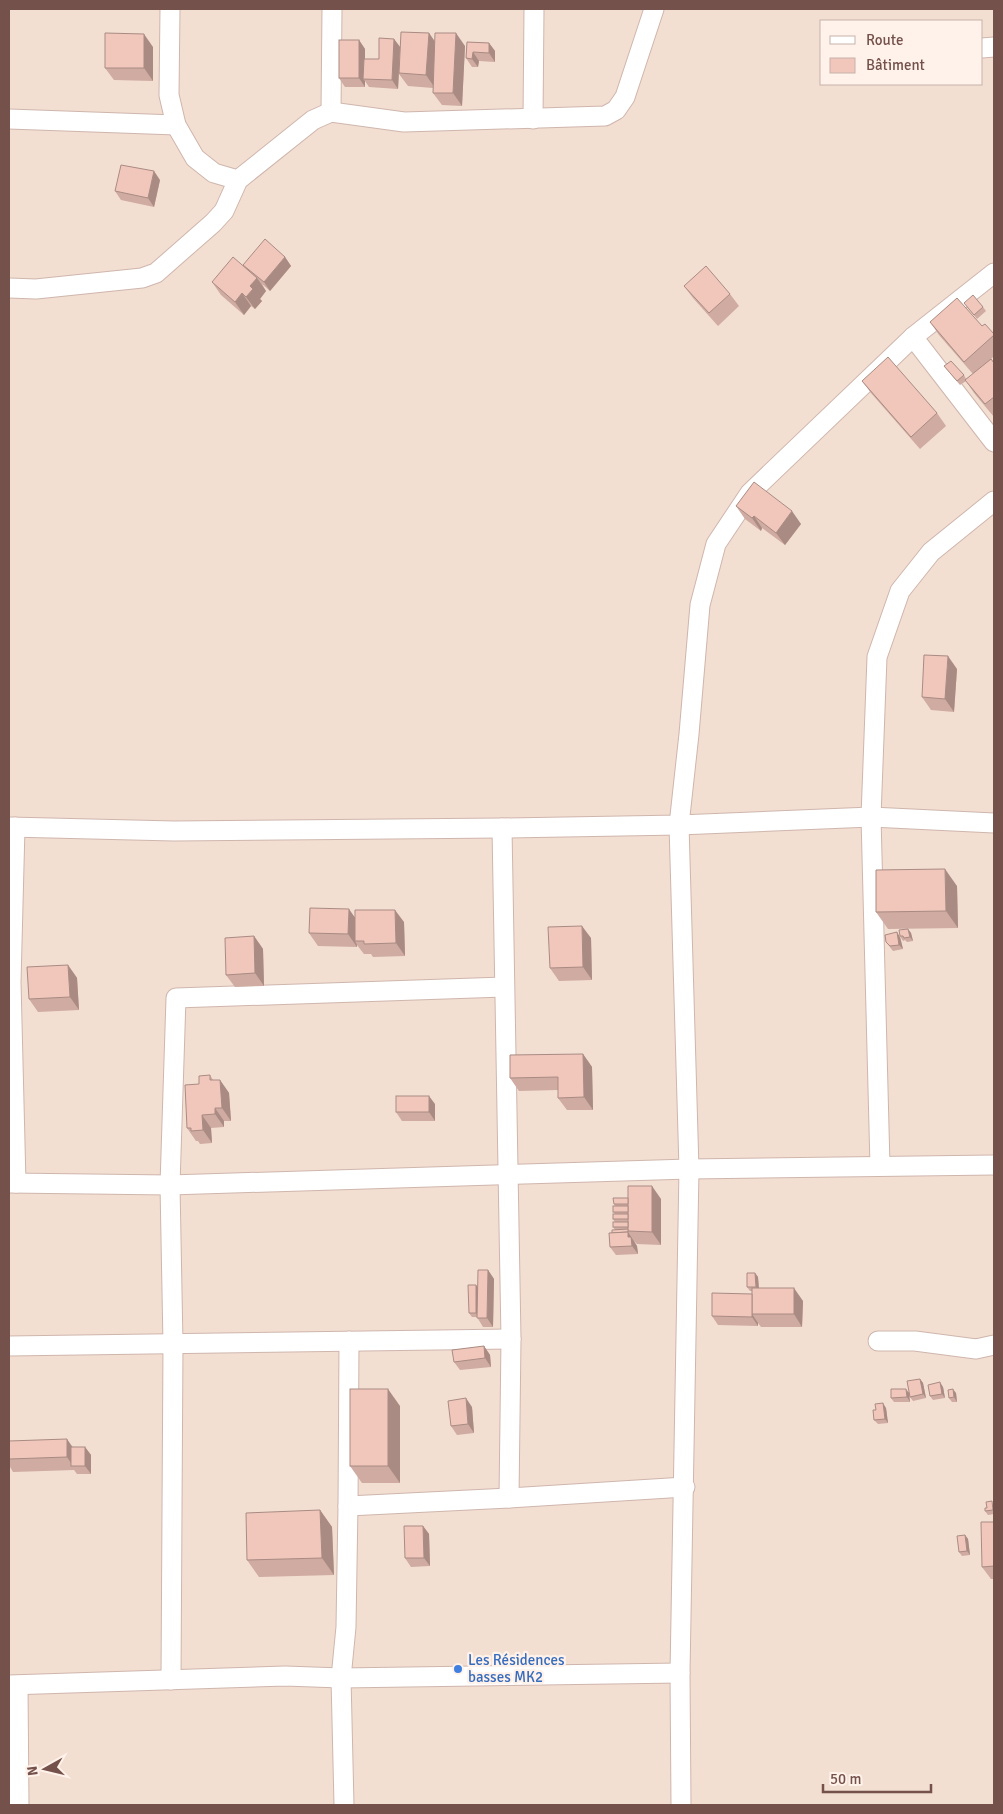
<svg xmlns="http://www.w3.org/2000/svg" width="1003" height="1814" font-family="Signika,sans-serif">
<rect width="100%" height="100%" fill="#fceee4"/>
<path fill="#f3ded2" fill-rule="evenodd" d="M 9,9 L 994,9 L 994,1805 L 9,1805 ZM 822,21 L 982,21 L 982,84 L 822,84 Z"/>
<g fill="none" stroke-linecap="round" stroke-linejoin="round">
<defs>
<g id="minor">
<polyline points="170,9 169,95 176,125 195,158 214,173 238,180"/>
<polyline points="982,48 994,47"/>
<polyline points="331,112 332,9"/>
<polyline points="9,119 176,125"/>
<polyline points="533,119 534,9"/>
<polyline points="9,288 36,289 142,278 156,273 213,223 224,211 238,180 313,120 331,112 404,122 605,116 616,110 625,97 654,9"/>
<polyline points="913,337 994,442"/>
<polyline points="9,827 174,831 502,828 679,825 871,817 994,823"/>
<polyline points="15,827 11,982 16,1183"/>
<polyline points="502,828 511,1339 509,1498"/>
<polyline points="880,1166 871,817 877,657 900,591 931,552 994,501"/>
<polyline points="9,1183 170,1185 689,1169 994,1165"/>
<polyline points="878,1341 915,1341 976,1349 994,1345"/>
<polyline points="9,1346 511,1339"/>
<polyline points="348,1506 509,1498 685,1487"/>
<polyline points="171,1680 173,1344 170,1185 176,998 504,987"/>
<polyline points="9,1685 285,1676 341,1678 680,1673"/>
<polyline points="18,1685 19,1805"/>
<polyline points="344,1805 341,1678 346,1627 348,1506 349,1341"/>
<polyline points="681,1805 680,1673 689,1169 679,825 689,734 700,605 716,544 750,493 913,337 994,273"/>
</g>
</defs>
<use href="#minor" stroke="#cfb6ad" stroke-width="21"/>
<use href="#minor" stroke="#fff" stroke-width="19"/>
</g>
<g fill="#cfaba1">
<polygon points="429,33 435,42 465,46 462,106 442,105 433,93 433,88 408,86 399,74 398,89 369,87 365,81 365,87 345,87 339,78 359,40 365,49 365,59 379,59 394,39 400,47"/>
<polygon points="467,42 489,43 495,51 495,62 479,61 478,67 472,67 466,58"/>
<polygon points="153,47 153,81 114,80 105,68"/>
<polygon points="160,180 154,207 121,200 115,191"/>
<polygon points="285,257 291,266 270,291 262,284 266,291 260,299 262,301 255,309 251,306 244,315 221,295 212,282 245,267 243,265"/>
<polygon points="684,286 730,294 739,306 718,326 693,298"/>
<polygon points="964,303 983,307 986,311 977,319"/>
<polygon points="930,322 982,326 994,335 994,356 991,359 994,363 994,417 974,393 966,381 960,385 944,366 964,375 966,379 973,374 939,335"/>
<polygon points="862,381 937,413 946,426 920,449 871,393"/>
<polygon points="736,506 801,524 785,545 762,528 761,531 745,519"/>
<polygon points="957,669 954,712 931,710 922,697"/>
<polygon points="957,886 958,928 888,929 876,912"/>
<polygon points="355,917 404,922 405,956 373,957 371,954 364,954 357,945 357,947 318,946 309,933"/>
<polygon points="908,929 911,933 913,941 907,942 905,940 903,941 900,936"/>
<polygon points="254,936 263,949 264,986 235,987 226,975"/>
<polygon points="900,937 903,949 893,951 886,942"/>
<polygon points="591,938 592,980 559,981 550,968"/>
<polygon points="68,965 77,978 79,1010 38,1012 29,999"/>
<polygon points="583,1054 592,1067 593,1110 567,1110 558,1098 558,1090 519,1091 510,1078"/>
<polygon points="210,1075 213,1080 220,1080 229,1093 231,1121 224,1121 224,1127 211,1128 212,1143 200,1144 198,1141 196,1141 187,1128 199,1084"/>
<polygon points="435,1104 435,1121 402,1121 396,1112"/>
<polygon points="661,1199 661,1245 637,1244 634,1241 637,1246 638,1254 616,1255 610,1247 612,1233 615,1230 613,1227 615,1222 613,1219 615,1214 613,1212 615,1206 614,1204"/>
<polygon points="488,1270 494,1279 493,1327 483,1327 477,1317 472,1317 469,1313 476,1285 478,1288"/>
<polygon points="755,1273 758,1277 759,1288 803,1301 802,1327 761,1327 758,1323 758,1326 718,1325 712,1316 752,1294 752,1291 750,1291 747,1287"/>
<polygon points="484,1346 490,1355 491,1367 460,1370 454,1362"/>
<polygon points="920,1379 923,1383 926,1398 913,1401 910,1397 909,1394 910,1402 894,1402 891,1398 909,1392"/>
<polygon points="943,1387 945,1398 933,1400 930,1396"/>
<polygon points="956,1393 957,1402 952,1402 949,1398"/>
<polygon points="400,1406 400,1483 362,1483 350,1466"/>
<polygon points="472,1407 474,1433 457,1435 451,1426"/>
<polygon points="886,1408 888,1423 878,1424 874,1420"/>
<polygon points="9,1441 72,1447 85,1447 91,1455 91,1474 77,1474 74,1470 13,1472 9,1465"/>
<polygon points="994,1505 994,1514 988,1515 985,1511"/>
<polygon points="320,1510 332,1527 334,1575 259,1577 247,1560"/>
<polygon points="994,1522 994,1579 991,1579 982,1567"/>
<polygon points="423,1526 429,1534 430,1566 411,1567 405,1558"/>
<polygon points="965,1535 968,1539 970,1555 962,1556 959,1552"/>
</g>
<g fill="#a98b83">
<polygon points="429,33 438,46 435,88 426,75"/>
<polygon points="456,33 465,46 462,106 453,93"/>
<polygon points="144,34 153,47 153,81 144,68"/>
<polygon points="394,39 400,47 398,89 392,80"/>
<polygon points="359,40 365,49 365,79 363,79 365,81 365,87 359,78"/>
<polygon points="489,43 495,51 495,62 489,53"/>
<polygon points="473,52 479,61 478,67 472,59"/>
<polygon points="154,171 160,180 154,207 148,198"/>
<polygon points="285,257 291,266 270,291 264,282"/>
<polygon points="257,278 266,291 260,299 262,301 255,309 246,297 250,286"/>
<polygon points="242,293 251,306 244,315 235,302"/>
<polygon points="792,511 801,524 785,545 776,533"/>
<polygon points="754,516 762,528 761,531 752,518"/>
<polygon points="948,656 957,669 954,712 945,699"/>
<polygon points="945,869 957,886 958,928 946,911"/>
<polygon points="349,909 358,922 355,941 357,945 357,947 348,934"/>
<polygon points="395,910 404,922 405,956 396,943"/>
<polygon points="582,926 591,938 592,980 583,967"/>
<polygon points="908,929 911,933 913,941 910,937"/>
<polygon points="897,932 900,937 903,949 899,945"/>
<polygon points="254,936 263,949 264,986 255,973"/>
<polygon points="68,965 77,978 79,1010 70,997"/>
<polygon points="583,1054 592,1067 593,1110 584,1097"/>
<polygon points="220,1080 229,1093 231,1121 222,1108"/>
<polygon points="429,1096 435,1104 435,1121 429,1112"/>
<polygon points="215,1108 224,1121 224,1127 215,1114"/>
<polygon points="202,1115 211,1128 212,1143 203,1130"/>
<polygon points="652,1186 661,1199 661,1245 652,1232"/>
<polygon points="628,1232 637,1246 638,1254 632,1246 628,1237"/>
<polygon points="488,1270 494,1279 493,1327 487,1318"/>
<polygon points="755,1273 758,1277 759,1291 756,1287"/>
<polygon points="476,1285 479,1289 479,1317 476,1313"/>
<polygon points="794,1288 803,1301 802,1327 794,1314"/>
<polygon points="752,1314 758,1323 758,1326 752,1317"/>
<polygon points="484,1346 490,1355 491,1367 485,1358"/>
<polygon points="920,1379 923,1383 926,1398 923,1394"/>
<polygon points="940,1382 943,1387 945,1398 942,1394"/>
<polygon points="388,1389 400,1406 400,1483 388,1466"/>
<polygon points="906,1389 909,1393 910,1402 907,1397"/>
<polygon points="953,1389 956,1393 957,1402 954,1397"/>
<polygon points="466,1398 472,1407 474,1433 468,1424"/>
<polygon points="883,1403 886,1408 888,1423 885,1419"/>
<polygon points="67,1439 76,1452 73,1466 67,1457"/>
<polygon points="85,1447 91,1455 91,1474 85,1466"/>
<polygon points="320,1510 332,1527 334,1575 322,1558"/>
<polygon points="423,1526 429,1534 430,1566 424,1558"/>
<polygon points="965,1535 968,1539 970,1555 967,1551"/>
</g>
<g fill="#f1c7bb" stroke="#a98b83">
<polygon points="401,32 429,33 426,75 399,73"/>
<polygon points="105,33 144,34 144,68 105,68"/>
<polygon points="435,33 456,33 453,93 433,93"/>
<polygon points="379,38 394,39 392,80 363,79 364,59 379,59"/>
<rect x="339" y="40" width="20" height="38"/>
<polygon points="467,42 489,43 489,53 473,52 472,59 466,58"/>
<polygon points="121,165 154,171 148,198 115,191"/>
<polygon points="265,239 285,257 264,282 243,265"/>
<polygon points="233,257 257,278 250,286 253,289 246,297 242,293 235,302 212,282"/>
<polygon points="706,266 730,294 709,313 684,286"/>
<polygon points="973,295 983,307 974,315 964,303"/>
<polygon points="957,298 982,326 985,324 994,334 994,335 964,362 930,322"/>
<polygon points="888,357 937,413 911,437 862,381"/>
<polygon points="991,359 994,363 994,397 985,404 965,380"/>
<polygon points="951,361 964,375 957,381 944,366"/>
<polygon points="754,482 792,511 776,533 754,516 752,518 736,506"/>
<polygon points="924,655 948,656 945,699 922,697"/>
<polygon points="945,869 946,911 876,912 876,870"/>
<polygon points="310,908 349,909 348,934 309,933"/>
<polygon points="355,910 395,910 396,943 364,944 364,941 355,941"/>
<polygon points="582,926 583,967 550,968 548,927"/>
<polygon points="908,929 910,937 904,938 903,936 900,936 899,930"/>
<polygon points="897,932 899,945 890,946 886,942 885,935"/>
<polygon points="254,936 255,973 226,975 225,938"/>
<polygon points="68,965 70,997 29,999 27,967"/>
<polygon points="583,1054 584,1097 558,1098 558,1077 510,1078 510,1055"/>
<polygon points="210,1075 210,1080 220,1080 222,1108 215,1108 215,1114 202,1115 203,1130 191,1131 191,1128 187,1128 185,1085 199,1084 199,1076"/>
<rect x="396" y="1096" width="33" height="16"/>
<polygon points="628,1186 652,1186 652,1232 628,1231"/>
<polygon points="613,1198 628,1198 628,1204 614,1204"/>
<rect x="613" y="1206" width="15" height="6"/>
<rect x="613" y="1214" width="15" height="5"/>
<rect x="613" y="1222" width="15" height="5"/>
<polygon points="628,1229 628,1232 612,1233 612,1230"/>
<polygon points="628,1232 628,1237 631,1237 632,1246 610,1247 609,1233"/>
<polygon points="478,1270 488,1270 487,1318 477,1318"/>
<polygon points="747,1273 755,1273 756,1287 747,1287"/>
<polygon points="468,1285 476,1285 476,1313 469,1313"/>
<rect x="752" y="1288" width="42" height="26"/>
<polygon points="712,1293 752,1294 752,1317 712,1316"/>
<polygon points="484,1346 485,1358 454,1362 452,1350"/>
<polygon points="920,1379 923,1394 910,1397 907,1381"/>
<polygon points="940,1382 942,1394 930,1396 928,1385"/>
<rect x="350" y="1389" width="38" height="77"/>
<polygon points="891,1389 906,1389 907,1397 891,1398"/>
<polygon points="953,1389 954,1397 949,1398 948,1390"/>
<polygon points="466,1398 468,1424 451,1426 448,1401"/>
<polygon points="883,1403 885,1419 874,1420 873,1410 876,1410 875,1404"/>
<polygon points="67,1439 67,1457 9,1459 9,1441"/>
<rect x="71" y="1447" width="14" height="19"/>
<polygon points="992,1501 993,1510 985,1511 985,1508 987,1508 986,1502"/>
<polygon points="320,1510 322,1558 247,1560 246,1513"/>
<polygon points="981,1522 994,1522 994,1566 982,1567"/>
<polygon points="404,1526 423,1526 424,1558 405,1558"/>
<polygon points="965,1535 967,1551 959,1552 957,1536"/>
</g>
<circle fill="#3f7fe0" stroke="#fff2ea" stroke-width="2" cx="458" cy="1669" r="5"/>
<g text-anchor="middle" stroke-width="4.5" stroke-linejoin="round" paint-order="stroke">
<g font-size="15" fill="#366cbe" stroke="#fff2ea" text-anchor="start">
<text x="468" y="1665">Les Résidences<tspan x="468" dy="17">basses MK2</tspan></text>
</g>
</g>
<rect width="1003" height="1814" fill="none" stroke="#74514a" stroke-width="20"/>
<rect x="820" y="20" width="162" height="65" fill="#fff2ea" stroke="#c7b2aa"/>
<rect x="830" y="36" width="25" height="8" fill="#ffffff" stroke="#c7b2aa"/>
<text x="866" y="45" font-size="15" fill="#74514a">Route</text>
<rect x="830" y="58" width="25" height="15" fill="#f1c7bb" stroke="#c7b2aa"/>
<text x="866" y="70" font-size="15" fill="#74514a">Bâtiment</text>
<g transform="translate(45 1769) rotate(262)" stroke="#fff2ea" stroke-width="4" paint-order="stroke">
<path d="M0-4L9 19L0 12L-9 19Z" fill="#74514a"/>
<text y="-8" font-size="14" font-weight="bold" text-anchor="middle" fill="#74514a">N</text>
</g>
<path d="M823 1784v8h108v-8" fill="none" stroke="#74514a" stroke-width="2.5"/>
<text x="830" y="1784" font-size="15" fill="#74514a" stroke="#fff2ea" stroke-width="4" paint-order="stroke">50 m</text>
</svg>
